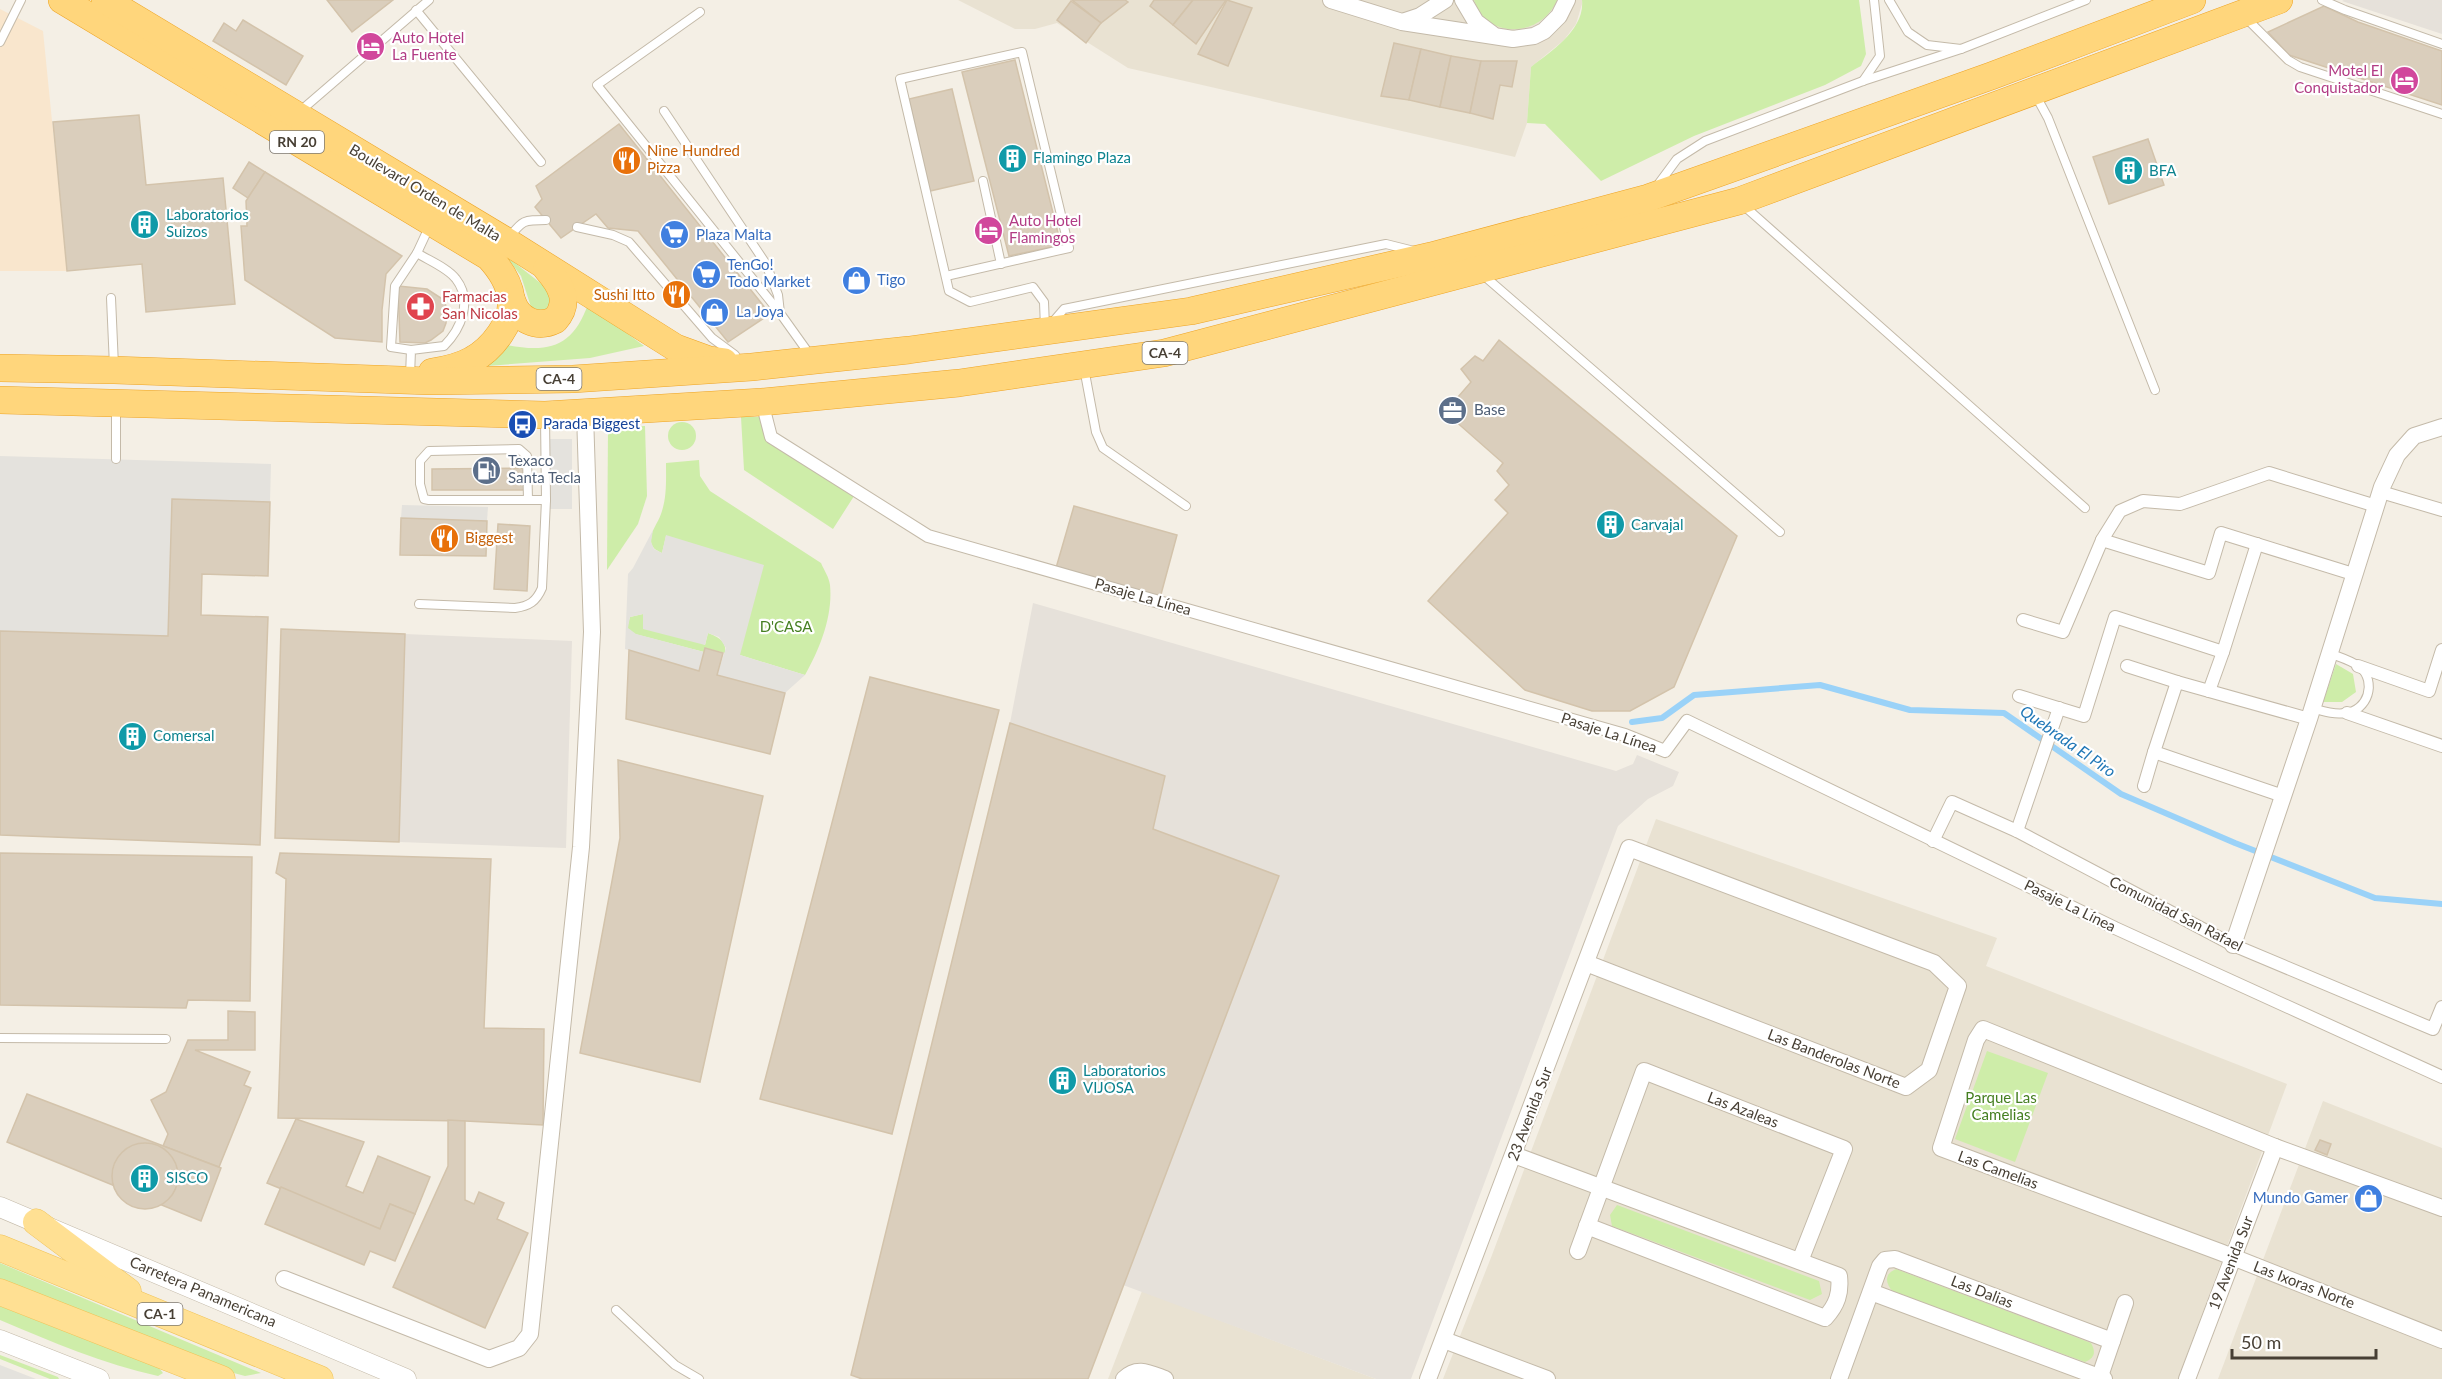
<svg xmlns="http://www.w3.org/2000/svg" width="2442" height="1379" font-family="Lato,sans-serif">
<rect width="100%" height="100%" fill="#f4efe5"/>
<g fill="#e9e2d2">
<polygon points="958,0 1582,0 1582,4 1576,24 1564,40 1531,67 1527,123 1515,157 1128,68 1057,23 1035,29 1015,29"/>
<polygon points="1656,819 1997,938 1986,966 2287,1084 2178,1379 1443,1379 1492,1255"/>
<polygon points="2323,1101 2442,1148 2442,1379 2218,1379"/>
<polygon points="1142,1291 1376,1379 1108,1379"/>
</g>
<polygon fill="#f9e6cd" points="0,9 43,31 67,271 0,271"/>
<g fill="#e6e1da">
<polygon points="2344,0 2442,0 2442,34 2342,1"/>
<polygon points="1033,603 1616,771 1633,764 1637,755 1679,772 1673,786 1648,799 1618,826 1411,1379 1376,1379 1123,1285 1278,876 1153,829 1165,776 1010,723"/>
<polygon points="405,634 572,641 566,848 399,842"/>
</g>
<g fill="#ceeda9">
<path d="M 1474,0 L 1557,0 C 1542,37 1487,41 1474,0 Z"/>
<path d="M 1582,0 L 1859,0 L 1866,54 L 1861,66 L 1825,85 L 1694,136 L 1601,181 L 1545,124 L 1527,123 L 1531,67 C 1551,51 1585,30 1582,0 Z"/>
<polygon points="506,256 548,289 550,303 546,309 539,310 531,307 521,276"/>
<path d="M 588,304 L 644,346 L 590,358 L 487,366 L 507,345 C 549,353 573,347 588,304 Z"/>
<polygon points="741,417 764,417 768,439 856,493 833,529 744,470"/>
<circle cx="682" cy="436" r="14"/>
<polygon points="645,426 647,496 638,524 607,570 608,427"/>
<path d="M 699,460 L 700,476 L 710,491 L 821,563 C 824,570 829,577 830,585 C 833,616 820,648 805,675 L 740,655 L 666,536 L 662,553 C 656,550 651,548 651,540 C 651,530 658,523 661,514 C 667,497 666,481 666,463 Z"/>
<path d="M 643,614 L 705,645 L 708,633 C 718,637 727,641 725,653 L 705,648 L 704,652 L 635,634 L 627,628 L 630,617 Z"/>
<polygon points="2336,664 2353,674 2356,692 2342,702 2323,702"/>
<polygon points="1987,1051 2048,1073 2015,1162 1955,1139"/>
<polygon points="1617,1205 1819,1281 1822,1294 1810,1300 1612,1226 1610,1215"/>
<polygon points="0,1263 261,1373 245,1376 230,1372 0,1283"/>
<path d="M 1896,1269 L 2091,1343 C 2096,1352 2095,1358 2085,1362 L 1893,1292 C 1885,1283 1884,1274 1896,1269 Z"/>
<path d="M 0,1306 L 159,1368 L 163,1373 L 158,1376 C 103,1364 52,1342 0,1320 Z"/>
<polygon points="0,1355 58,1377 59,1379 50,1379 0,1359"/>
</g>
<g fill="#e4e2dd">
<rect x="549" y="439" width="23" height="70"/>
<polygon points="0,456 271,464 270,502 172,499 168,636 0,631"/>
<polygon points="402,505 488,507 487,521 401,518"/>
<polygon points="653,530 651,542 654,549 662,553 666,535 764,565 740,655 805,675 785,693 717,675 726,648 719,637 708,633 705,645 643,629 643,614 630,617 628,628 636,634 704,652 699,671 625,649 628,574 633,568"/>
<polygon points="0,1365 36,1379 0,1379"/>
</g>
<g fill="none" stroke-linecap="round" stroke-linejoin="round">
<polyline stroke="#9ad2f8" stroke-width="6" points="1632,722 1662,718 1694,695 1820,685 1910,710 2004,713 2121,794 2235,843 2375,898 2442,904"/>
</g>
<g fill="#dacebc" stroke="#d3c3ab" stroke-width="1.5">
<polygon points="327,0 393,0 352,32"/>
<polygon points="1072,0 1125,0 1128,2 1101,23"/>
<polygon points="1154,0 1193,0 1173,25 1150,6"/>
<polygon points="1193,0 1226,0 1196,44 1173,25"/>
<polygon points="1227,0 1252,8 1228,66 1198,54"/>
<polygon points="1071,1 1101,23 1086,43 1057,20"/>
<polygon points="2324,6 2358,22 2442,51 2442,105 2289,55 2268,32"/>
<polygon points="243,20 303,56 286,85 213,41 224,23 236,31"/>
<polygon points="1394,43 1421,49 1409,100 1381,96"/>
<polygon points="1421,49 1451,56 1440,107 1409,100"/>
<polygon points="1451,56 1481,61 1470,113 1440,107"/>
<polygon points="1015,60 1061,245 1009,256 962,72"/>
<polygon points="1481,61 1517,61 1512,87 1500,85 1493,119 1470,113"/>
<polygon points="952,89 974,181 930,191 909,99"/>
<polygon points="139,115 146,185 223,178 235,304 146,312 142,264 67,271 53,122"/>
<polygon points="619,124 770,314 728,342 638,231 608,228 596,214 561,238 535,207 542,199 536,186"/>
<polygon points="2148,139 2164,185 2109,204 2093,157"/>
<polygon points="249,162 265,172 248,198 233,188"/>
<polygon points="265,172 402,256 386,274 382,310 382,342 335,338 245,280 241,226 247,226 246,201"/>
<polygon points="398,286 427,289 444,300 447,309 446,323 443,331 431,340 425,343 400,342"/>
<polygon points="1499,340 1737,536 1674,687 1630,711 1592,711 1525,690 1428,601 1508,513 1495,500 1509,485 1497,471 1503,463 1445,412 1471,382 1461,369 1475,356 1483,361"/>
<polygon points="524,468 524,490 432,490 432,469"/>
<polygon points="172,499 270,502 268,576 202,574 201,615 268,617 260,845 0,835 0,631 168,636"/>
<polygon points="1074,506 1177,535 1160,598 1056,568"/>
<polygon points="401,518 487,521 486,556 400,555"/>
<polygon points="498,524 530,526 527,591 494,589"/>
<polygon points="281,629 405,634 399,842 275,838"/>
<polygon points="705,648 723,653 717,675 785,693 770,754 626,719 629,650 699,671"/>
<polygon points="870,677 999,710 892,1134 760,1099"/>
<polygon points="1010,723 1165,776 1153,829 1279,876 1088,1379 862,1379 851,1375"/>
<polygon points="618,760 763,796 700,1082 580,1053 620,838"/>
<polygon points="0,853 252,857 250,1001 188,1000 186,1008 0,1005"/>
<polygon points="280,853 491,859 484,1028 544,1029 543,1125 465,1121 278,1118 286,879 276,873"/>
<polygon points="228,1011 255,1012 255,1050 195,1050 250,1072 244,1085 251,1088 219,1167 163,1146 168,1134 151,1100 166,1092 188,1040 228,1040"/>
<polygon points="27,1094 221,1168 201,1221 7,1142"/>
<polygon points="296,1119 364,1142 346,1186 363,1193 378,1156 430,1177 415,1214 390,1204 380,1229 267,1183"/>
<polygon points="448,1120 465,1121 465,1200 474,1204 479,1192 504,1203 497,1219 528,1233 485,1328 393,1287 448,1166"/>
<polygon points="2320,1140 2331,1144 2327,1155 2315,1150"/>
<circle cx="145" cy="1176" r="33"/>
<polygon points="281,1187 380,1229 390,1204 415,1214 395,1261 370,1251 364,1265 265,1224"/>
</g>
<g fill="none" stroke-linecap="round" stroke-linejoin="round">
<defs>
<g id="service">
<polyline points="1889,0 1908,32 1927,45 1961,49 2086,0"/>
<polyline points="2322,0 2345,10 2442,44"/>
<polyline points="416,10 541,162"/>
<polyline points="700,12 597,85 780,313 810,355"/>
<polyline points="2245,17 2288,60 2300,67 2442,114"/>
<polyline points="0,42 21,0"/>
<polyline points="1863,81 1880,56 1874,0"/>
<polyline points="2036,96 2048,118 2155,390"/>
<polyline points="664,111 766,264 778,295 780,313"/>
<polyline points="298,113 429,0"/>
<polyline points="983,181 1001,264"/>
<polyline points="1657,186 1677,159 1705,141 1863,81 1961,49"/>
<polyline points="1743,205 2085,508"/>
<polyline points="577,227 613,235 629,242 712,338 735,355"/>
<path d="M 509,238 C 522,220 524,220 546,220"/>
<polyline points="1482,274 1780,532"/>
<polyline points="946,276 1069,248 1022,52 900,79 949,291 970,302 1033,287 1044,302 1045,328"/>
<polyline points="111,298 114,366"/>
<polyline points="1051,324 1064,309 1386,244 1414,251"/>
<polyline points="411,350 391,347 395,286 417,253"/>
<polyline points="1084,368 1096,432 1103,448 1186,506"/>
<path d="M 410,376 L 411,350 L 444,346 C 461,329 473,301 456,279 C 448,268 428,260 417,253 L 430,225"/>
<polyline points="116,406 116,459"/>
<polyline points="528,500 527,456 519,449 429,451 420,461 420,484 424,499 429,500 546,500"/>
<path d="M 419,604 L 515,608 C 529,606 536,602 542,588 L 546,500 L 545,418"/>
<path d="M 2312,708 C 2323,711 2334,715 2345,713 C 2368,711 2377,682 2360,667 C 2351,660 2339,657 2329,653"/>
<polyline points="0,1038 166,1039"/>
<polyline points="616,1310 675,1365 699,1379"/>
</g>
<g id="pedestrian">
<polyline points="762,402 771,437 928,536 1625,735 1665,751 1687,721 2115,928 2442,1077"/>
<polyline points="2381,492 2442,510"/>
<polyline points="2102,540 2120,511 2143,501 2180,504 2269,473 2376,506"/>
<polyline points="2023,620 2063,632 2102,540 2209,573 2221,533 2353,574"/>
<polyline points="2127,666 2177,682"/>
<polyline points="2358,666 2429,691 2442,650"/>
<polyline points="2209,691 2223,652"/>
<polyline points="2019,696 2084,716 2115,617 2223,652 2257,544"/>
<polyline points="2347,713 2442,746"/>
<polyline points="2144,786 2154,752"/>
<polyline points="2283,796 2154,752 2177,682 2309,719"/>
<polyline points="2017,831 2059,708"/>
<polyline points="1933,841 1952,802 2017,831 2233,945 2433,1029 2442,1007"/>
</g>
<g id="minor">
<polyline points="1331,0 1402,22 1513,39 1534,36 1544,31 1559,16 1567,0"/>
<polyline points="1463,0 1476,22 1492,34"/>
<polyline points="1405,21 1420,16 1445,0"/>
<polyline points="2233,945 2309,719 2382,487 2397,455 2414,436 2442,427"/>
<path d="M 1514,1155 L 1839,1276 C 1841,1293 1837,1305 1825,1318 L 1587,1226"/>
<polyline points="2442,1208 2275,1147 1983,1029 1976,1040 1941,1148 2220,1252 2442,1340"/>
<polyline points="1578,1251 1644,1071 1844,1149 1800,1261"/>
<polyline points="284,1279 489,1359 519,1348 530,1334 581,847 592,632 585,414"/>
<polyline points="1871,1292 2104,1379"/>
<polyline points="1444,1340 1547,1379"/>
<path d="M 1124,1379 C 1137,1366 1149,1373 1165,1379"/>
<polyline points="1428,1379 1629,848 1934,963 1958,986 1929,1070 1906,1087 1586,963"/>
<polyline points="1839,1379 1880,1266 1885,1260 1895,1259 2112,1341"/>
<polyline points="2099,1379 2125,1303"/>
<polyline points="2187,1379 2275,1147"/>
</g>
<g id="tertiary">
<polyline points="0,1207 406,1379"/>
<polyline points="0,1340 99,1379"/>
</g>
<g id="primary">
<polyline points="36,1222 128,1291"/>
<polyline points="0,1248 320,1379"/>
<polyline points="0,1292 222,1379"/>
</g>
<g id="trunk">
<path d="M 62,0 L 489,257 C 500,269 509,282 511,298 C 514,322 492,349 472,360 C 460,367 445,370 432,372"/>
<polyline points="105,0 506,241 676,348 709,360 724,362"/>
<path d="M 512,301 C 518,320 537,329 555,320 C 571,302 561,285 547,269"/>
<polyline points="0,368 114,370 430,381 573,379 752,367 909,350 1191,311 1431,256 1648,198 1991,76 2192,0"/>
<polyline points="0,400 545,415 762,402 959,383 1164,353 1739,201 2279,0"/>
</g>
</defs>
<use href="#service" stroke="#c4baa9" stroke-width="10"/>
<use href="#pedestrian" stroke="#c4baa9" stroke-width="14"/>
<use href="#minor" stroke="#c4baa9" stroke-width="18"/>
<use href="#tertiary" stroke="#c4baa9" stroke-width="21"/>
<use href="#primary" stroke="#f0c256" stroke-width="27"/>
<use href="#trunk" stroke="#eea425" stroke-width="28"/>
<use href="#service" stroke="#fff" stroke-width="8"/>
<use href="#pedestrian" stroke="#fff" stroke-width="12"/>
<use href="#minor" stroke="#fff" stroke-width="16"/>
<use href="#tertiary" stroke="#fff" stroke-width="20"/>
<use href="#primary" stroke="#ffe093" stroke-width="26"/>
<use href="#trunk" stroke="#ffd67c" stroke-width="27"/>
</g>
<defs>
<symbol id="hotel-disc" viewBox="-11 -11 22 22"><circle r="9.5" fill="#d1479c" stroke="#fff"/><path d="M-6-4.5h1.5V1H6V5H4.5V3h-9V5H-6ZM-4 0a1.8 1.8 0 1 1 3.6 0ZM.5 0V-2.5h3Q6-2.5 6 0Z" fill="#fff"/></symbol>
<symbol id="building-disc" viewBox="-11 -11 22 22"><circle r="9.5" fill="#0f9aa8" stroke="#fff"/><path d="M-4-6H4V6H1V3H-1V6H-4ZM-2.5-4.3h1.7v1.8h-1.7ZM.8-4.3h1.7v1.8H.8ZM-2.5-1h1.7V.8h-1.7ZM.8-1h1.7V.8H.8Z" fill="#fff"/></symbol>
<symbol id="restaurant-disc" viewBox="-11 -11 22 22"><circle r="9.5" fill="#e8710a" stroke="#fff"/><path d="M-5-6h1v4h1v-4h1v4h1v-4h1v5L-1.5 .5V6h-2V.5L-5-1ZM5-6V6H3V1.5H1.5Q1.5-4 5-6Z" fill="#fff"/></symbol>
<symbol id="supermarket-disc" viewBox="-11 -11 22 22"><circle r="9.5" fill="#3f7fe0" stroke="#fff"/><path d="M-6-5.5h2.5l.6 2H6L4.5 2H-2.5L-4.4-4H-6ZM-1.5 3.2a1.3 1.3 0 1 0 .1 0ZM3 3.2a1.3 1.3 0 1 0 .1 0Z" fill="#fff"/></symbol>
<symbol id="shop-disc" viewBox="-11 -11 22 22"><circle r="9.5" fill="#3f7fe0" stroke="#fff"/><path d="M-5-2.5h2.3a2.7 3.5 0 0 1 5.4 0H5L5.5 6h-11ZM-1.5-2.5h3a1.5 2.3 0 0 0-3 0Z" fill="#fff"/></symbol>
<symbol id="pharmacy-disc" viewBox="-11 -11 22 22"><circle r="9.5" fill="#e0444e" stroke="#fff"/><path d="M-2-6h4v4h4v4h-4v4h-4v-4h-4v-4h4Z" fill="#fff"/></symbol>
<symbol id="office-disc" viewBox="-11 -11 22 22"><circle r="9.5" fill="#5c6f8a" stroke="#fff"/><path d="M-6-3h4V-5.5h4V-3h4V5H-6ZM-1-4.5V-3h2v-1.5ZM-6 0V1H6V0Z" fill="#fff"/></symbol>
<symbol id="bus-disc" viewBox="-11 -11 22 22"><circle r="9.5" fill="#1a4fb4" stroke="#fff"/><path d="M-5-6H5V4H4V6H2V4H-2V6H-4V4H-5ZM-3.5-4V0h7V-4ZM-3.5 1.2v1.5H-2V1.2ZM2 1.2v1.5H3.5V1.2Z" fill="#fff"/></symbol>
<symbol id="fuel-disc" viewBox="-11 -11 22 22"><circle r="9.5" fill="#5c6f8a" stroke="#fff"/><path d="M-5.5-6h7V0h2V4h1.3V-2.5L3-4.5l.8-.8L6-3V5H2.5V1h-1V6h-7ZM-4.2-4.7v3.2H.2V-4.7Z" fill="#fff"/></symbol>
</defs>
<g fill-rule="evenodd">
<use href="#hotel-disc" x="354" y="30" width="33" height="33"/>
<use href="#hotel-disc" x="2388" y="64" width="33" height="33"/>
<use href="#building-disc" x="996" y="142" width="33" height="33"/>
<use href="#restaurant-disc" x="610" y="144" width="33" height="33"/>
<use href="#building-disc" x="2112" y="154" width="33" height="33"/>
<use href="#building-disc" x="128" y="208" width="33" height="33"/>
<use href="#hotel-disc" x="972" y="214" width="33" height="33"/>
<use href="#supermarket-disc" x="658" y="218" width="33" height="33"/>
<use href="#supermarket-disc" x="690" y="258" width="33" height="33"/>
<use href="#shop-disc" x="840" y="264" width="33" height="33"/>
<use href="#restaurant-disc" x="660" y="278" width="33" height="33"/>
<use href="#pharmacy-disc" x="404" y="290" width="33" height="33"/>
<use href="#shop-disc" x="698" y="296" width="33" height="33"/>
<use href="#office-disc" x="1436" y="394" width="33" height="33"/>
<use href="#bus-disc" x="506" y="408" width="33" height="33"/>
<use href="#fuel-disc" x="470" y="454" width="33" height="33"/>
<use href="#building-disc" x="1594" y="508" width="33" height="33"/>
<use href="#restaurant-disc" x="428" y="522" width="33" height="33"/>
<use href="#building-disc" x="116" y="720" width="33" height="33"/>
<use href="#building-disc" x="1046" y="1064" width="33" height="33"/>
<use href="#building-disc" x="128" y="1162" width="33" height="33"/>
<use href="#shop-disc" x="2352" y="1182" width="33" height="33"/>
</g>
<g text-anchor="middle" stroke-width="4.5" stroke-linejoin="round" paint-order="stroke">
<g fill="#fff" stroke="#7e7971" stroke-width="1.5">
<rect x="270" y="131" width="54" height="22" rx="4.5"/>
<rect x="1142.5" y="342" width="45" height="22" rx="4.5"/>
<rect x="536.5" y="368" width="45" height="22" rx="4.5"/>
<rect x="137.5" y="1303" width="45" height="22" rx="4.5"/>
</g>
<g font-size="14" font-weight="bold" fill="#473f34">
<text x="297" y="147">RN 20</text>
<text x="1165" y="358">CA-4</text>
<text x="559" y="384">CA-4</text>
<text x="160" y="1319">CA-1</text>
</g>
<g font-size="15" fill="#b23c85" stroke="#fff" text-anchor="start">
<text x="392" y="43">Auto Hotel<tspan x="392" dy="17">La Fuente</tspan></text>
<text x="2383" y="76" text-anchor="end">Motel El<tspan x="2383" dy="17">Conquistador</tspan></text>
<text x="1009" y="226">Auto Hotel<tspan x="1009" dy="17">Flamingos</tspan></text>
</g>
<g font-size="15" fill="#c56008" stroke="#fff" text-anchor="start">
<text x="647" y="156">Nine Hundred<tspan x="647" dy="17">Pizza</tspan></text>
<text x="655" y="300" text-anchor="end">Sushi Itto</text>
<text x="465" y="543">Biggest</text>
</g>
<g font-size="15" fill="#0d838f" stroke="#fff" text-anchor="start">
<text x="1033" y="163">Flamingo Plaza</text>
<text x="2149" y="176">BFA</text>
<text x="166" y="220">Laboratorios<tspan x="166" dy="17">Suizos</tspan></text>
<text x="1631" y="530">Carvajal</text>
<text x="153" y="741">Comersal</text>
<text x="1083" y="1076">Laboratorios<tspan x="1083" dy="17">VIJOSA</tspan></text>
<text x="166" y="1183">SISCO</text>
</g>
<g font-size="15" fill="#473f34" stroke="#fff">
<text transform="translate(425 193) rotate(31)" y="5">Boulevard Orden de Malta</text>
<text transform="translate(1143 597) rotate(16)" y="5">Pasaje La Línea</text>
<text transform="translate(1609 733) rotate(18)" y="5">Pasaje La Línea</text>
<text transform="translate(2070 906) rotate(26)" y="5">Pasaje La Línea</text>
<text transform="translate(2176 914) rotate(27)" y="5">Comunidad San Rafael</text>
<text transform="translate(1834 1059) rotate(21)" y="5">Las Banderolas Norte</text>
<text transform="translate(1743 1110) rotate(21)" y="5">Las Azaleas</text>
<text transform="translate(1530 1114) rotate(-69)" y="5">23 Avenida Sur</text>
<text transform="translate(1998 1170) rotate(20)" y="5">Las Camelias</text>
<text transform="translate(2231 1263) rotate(-69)" y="5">19 Avenida Sur</text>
<text transform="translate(2304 1285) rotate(21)" y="5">Las Ixoras Norte</text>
<text transform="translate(203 1292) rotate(23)" y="5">Carretera Panamericana</text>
<text transform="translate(1982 1292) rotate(21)" y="5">Las Dalias</text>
</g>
<g font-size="15" fill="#366cbe" stroke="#fff" text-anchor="start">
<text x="696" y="240">Plaza Malta</text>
<text x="727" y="270">TenGo!<tspan x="727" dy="17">Todo Market</tspan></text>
<text x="877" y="285">Tigo</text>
<text x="736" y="317">La Joya</text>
<text x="2348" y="1203" text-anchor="end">Mundo Gamer</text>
</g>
<g font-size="15" fill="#be3a42" stroke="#fff" text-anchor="start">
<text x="442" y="302">Farmacias<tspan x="442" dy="17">San Nicolas</tspan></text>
</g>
<g font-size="15" fill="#4e5e75" stroke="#fff" text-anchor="start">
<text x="1474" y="415">Base</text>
<text x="508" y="466">Texaco<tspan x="508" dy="17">Santa Tecla</tspan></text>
</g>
<g font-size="15" fill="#164399" stroke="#fff" text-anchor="start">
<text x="543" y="429">Parada Biggest</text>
</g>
<g font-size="15" fill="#457f21" stroke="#fff">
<text x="786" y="632">D'CASA</text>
<text x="2001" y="1103">Parque Las<tspan x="2001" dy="17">Camelias</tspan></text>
</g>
<g font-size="16" font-style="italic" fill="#2077b6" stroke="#fff">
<text transform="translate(2068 741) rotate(35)" y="6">Quebrada El Piro</text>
</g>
</g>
<path d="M2232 1349v9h144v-9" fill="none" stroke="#473f34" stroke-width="3"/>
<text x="2241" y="1349" font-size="18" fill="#473f34" stroke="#ffffff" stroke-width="4.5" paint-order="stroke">50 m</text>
</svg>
